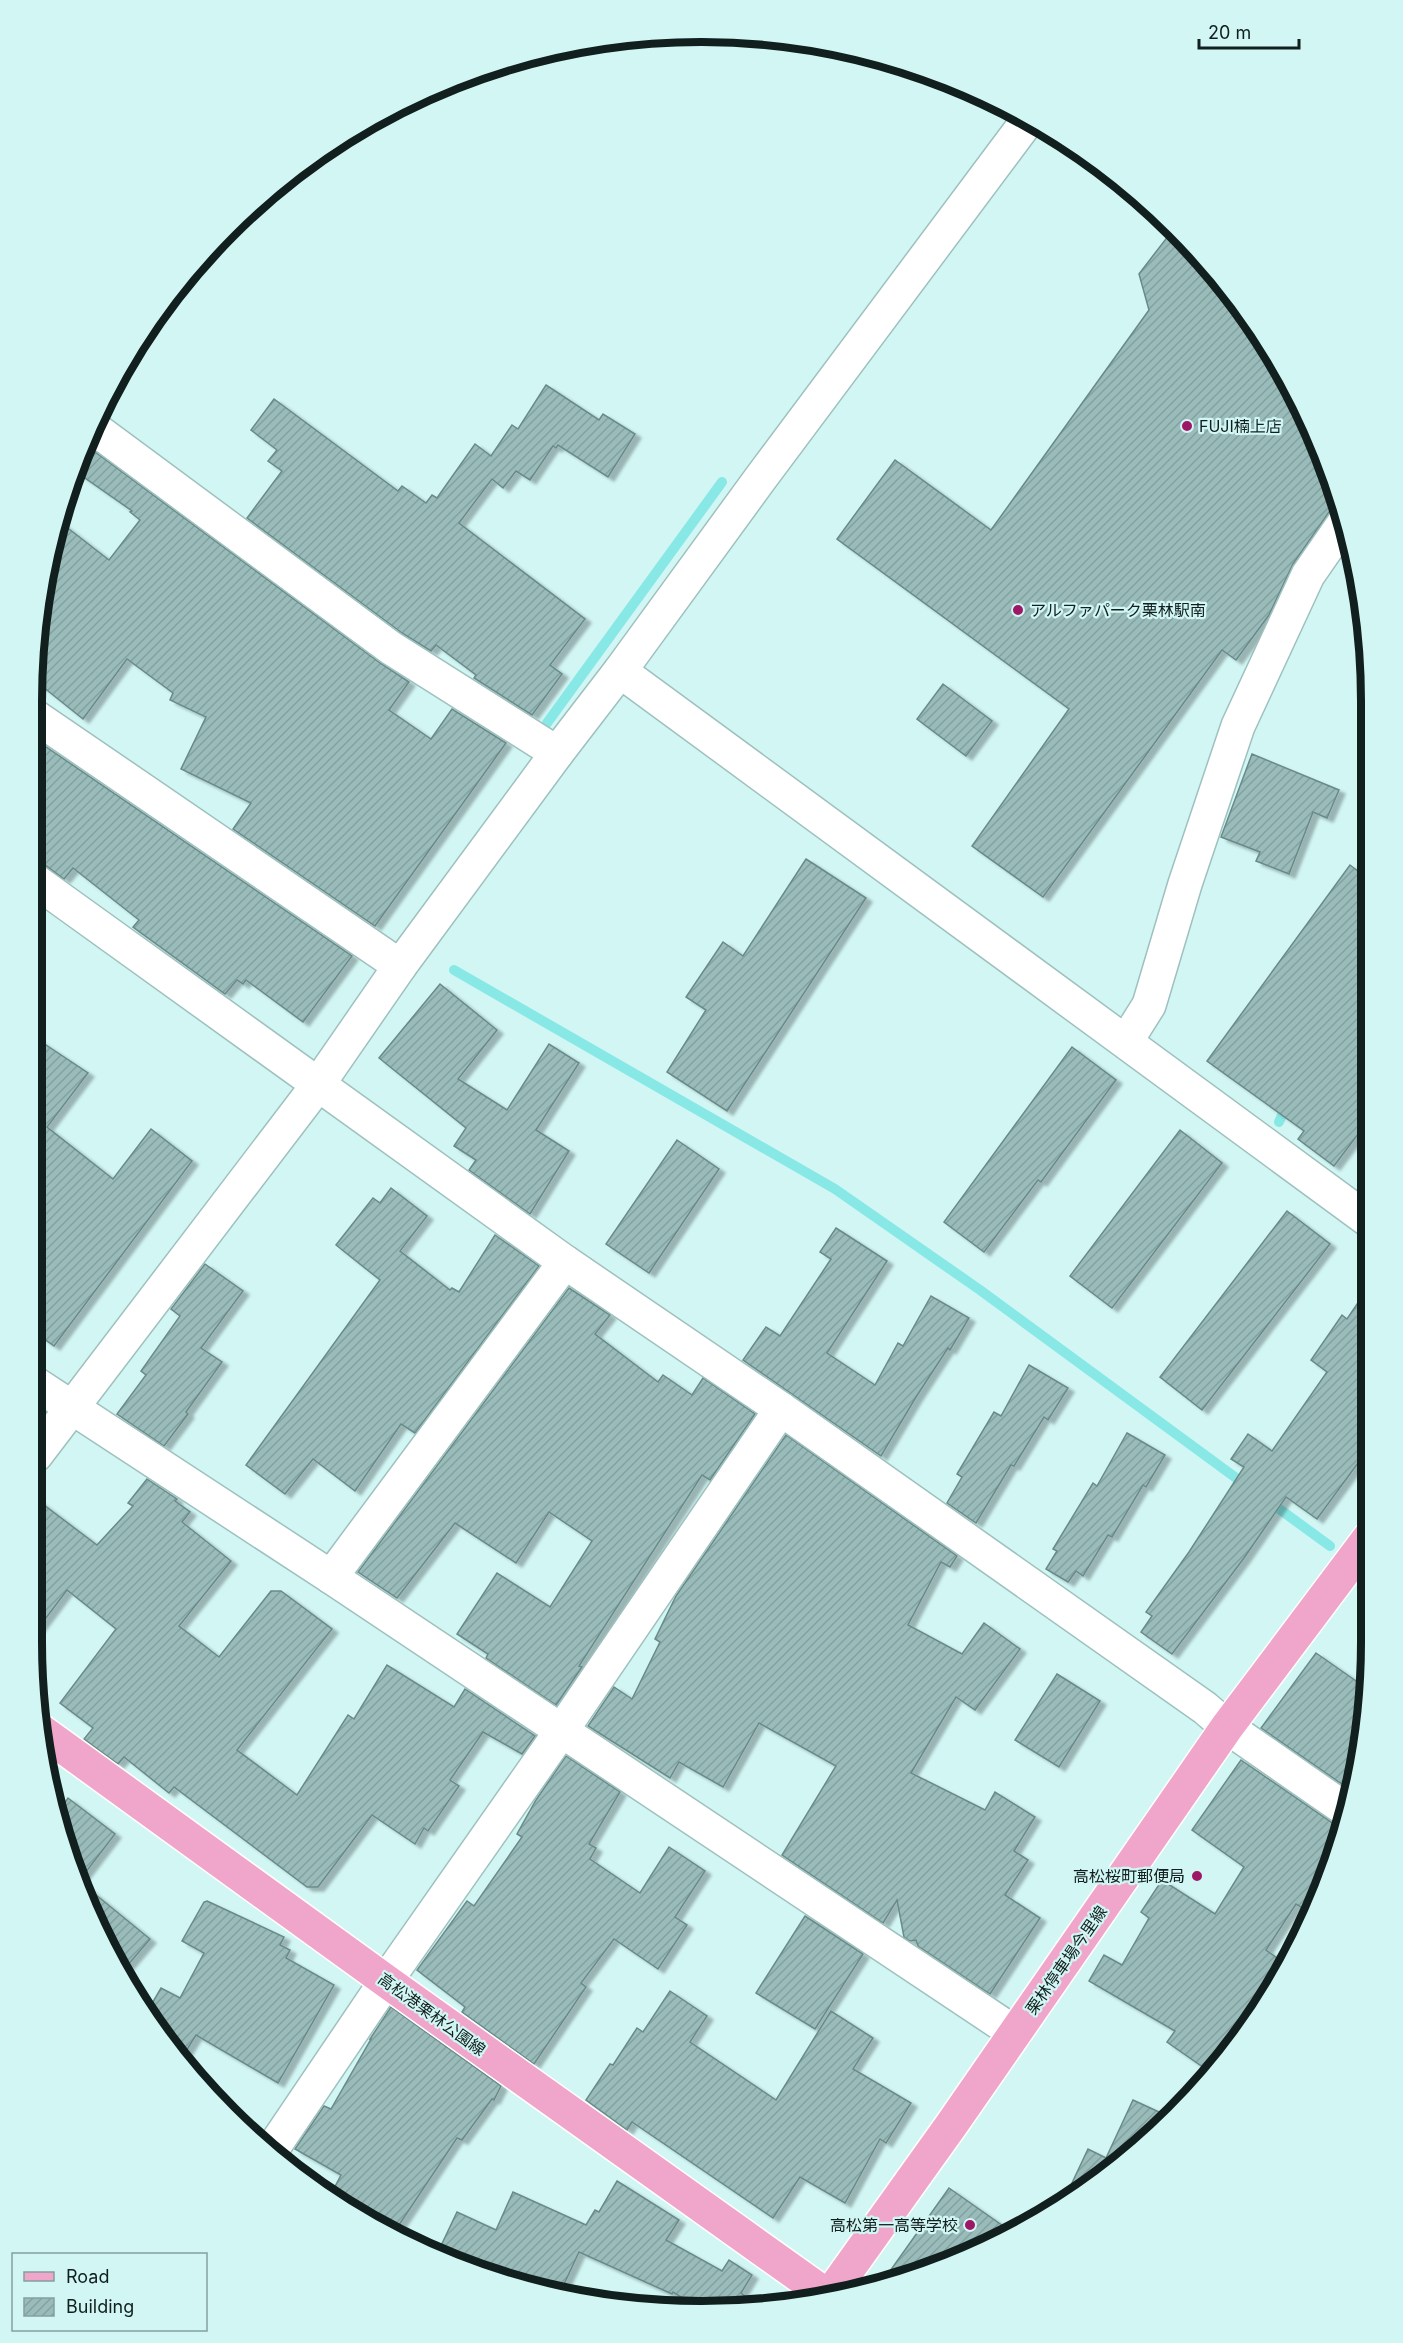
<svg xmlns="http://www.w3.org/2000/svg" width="1403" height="2343" font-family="Inter,'Noto Sans JP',sans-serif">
<defs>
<pattern id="building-hatch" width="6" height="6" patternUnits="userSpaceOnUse" patternTransform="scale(1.5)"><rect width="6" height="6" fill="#99bcba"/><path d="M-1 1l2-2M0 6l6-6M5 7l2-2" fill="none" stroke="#83a19f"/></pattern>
<filter id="shadow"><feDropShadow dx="6" dy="4" stdDeviation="1.5" flood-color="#0004"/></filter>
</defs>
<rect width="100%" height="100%" fill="#d1f6f4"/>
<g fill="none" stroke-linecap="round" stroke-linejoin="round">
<g stroke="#88e8e5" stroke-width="10">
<polyline points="547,723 722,482"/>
<polyline points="454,970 835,1189 980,1290 1247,1486"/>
<polyline points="1279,1122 1288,1102"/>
<polyline points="1267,1500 1330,1546"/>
</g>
</g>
<g fill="url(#building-hatch)" stroke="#698a89" stroke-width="1.5" filter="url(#shadow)">
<polygon points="1172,231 1205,259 1282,366 1336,486 1340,505 1329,512 1293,564 1269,615 1236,660 1222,650 1043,897 972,846 1069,709 837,539 895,460 991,530 1149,310 1139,274"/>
<polygon points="546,385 599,420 603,414 635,434 608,477 558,445 556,448 553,446 530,480 516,471 503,488 492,479 459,523 585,619 550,665 562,674 532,715 474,678 476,675 436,645 431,651 402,633 247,518 282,471 268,461 277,450 251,430 274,399 398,491 402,486 426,503 432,495 437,498 475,444 491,456 512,425 518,429"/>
<polygon points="87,446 380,663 409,682 389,710 431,739 452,709 506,743 375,926 233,829 251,803 181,769 206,717 170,700 173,693 127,659 83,719 33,679 33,657 60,522 109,560 140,520 130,512 132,511 75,471"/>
<polygon points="943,684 992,721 966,756 917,719"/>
<polygon points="33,738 352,956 303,1022 246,980 243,984 237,980 225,994 133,927 139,920 73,868 64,879 45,865 34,862"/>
<polygon points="1252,754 1339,790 1327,818 1313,812 1289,874 1256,861 1260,852 1221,837"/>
<polygon points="806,859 866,898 727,1111 667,1072 706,1010 686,997 723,942 743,956"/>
<polygon points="1350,865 1367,878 1368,1121 1334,1166 1298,1139 1304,1131 1207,1061"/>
<polygon points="440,984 497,1030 458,1079 507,1110 549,1044 579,1063 536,1130 569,1151 530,1214 469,1170 476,1160 454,1146 466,1128 379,1058"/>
<polygon points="34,1037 88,1073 47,1127 113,1179 151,1129 192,1161 54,1346 36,1333"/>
<polygon points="1072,1047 1116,1080 1041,1182 1038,1180 984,1252 944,1222"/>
<polygon points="1180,1130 1222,1163 1112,1308 1070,1276"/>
<polygon points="677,1140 719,1169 649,1273 606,1244"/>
<polygon points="391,1188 427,1216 400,1251 450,1290 452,1288 459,1292 495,1235 539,1266 415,1433 401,1424 355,1491 313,1459 285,1494 246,1465 380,1280 336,1245 373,1198 380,1203"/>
<polygon points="1287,1211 1330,1244 1202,1410 1160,1377"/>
<polygon points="836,1228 887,1261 827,1353 875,1385 898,1343 903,1346 931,1296 969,1318 950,1350 948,1348 916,1397 881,1456 743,1360 766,1327 780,1336 831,1259 820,1252"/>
<polygon points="205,1264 243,1291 201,1348 222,1362 186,1412 188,1414 164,1446 117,1414 146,1375 141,1371 180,1316 171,1309"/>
<polygon points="569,1288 610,1315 595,1334 658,1382 663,1375 692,1395 703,1378 755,1414 710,1480 702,1475 579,1666 582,1667 556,1705 486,1658 488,1654 457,1634 497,1573 550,1607 592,1541 549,1512 516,1563 455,1523 397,1598 358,1572"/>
<polygon points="1368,1288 1369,1448 1317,1519 1286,1497 1244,1558 1172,1654 1141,1632 1152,1616 1146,1612 1189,1552 1244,1467 1231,1459 1248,1434 1272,1451 1327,1372 1311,1360 1342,1315 1347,1319"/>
<polygon points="1029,1365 1068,1388 1048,1420 1044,1417 1014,1466 1011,1465 976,1523 947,1503 962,1477 957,1474 994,1412 1001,1416"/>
<polygon points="1127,1433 1165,1455 1146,1487 1143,1485 1112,1537 1108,1535 1083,1576 1076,1571 1068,1582 1046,1569 1057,1551 1053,1549 1093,1483 1097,1486"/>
<polygon points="786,1435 957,1556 950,1567 941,1562 908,1625 962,1654 984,1623 1020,1649 975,1710 956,1697 911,1773 985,1810 995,1792 1035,1817 1014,1851 1028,1860 1005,1895 1040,1918 990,1994 918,1946 916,1940 910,1941 904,1937 897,1900 883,1923 782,1855 836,1766 759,1723 723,1787 679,1762 670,1778 588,1726 614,1687 632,1699 660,1642 655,1639 676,1596"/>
<polygon points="147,1479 177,1499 175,1501 190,1512 182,1522 231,1561 179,1626 219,1657 271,1591 281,1591 332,1629 237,1750 297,1795 348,1715 354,1719 387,1665 454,1707 465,1689 535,1736 522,1754 483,1732 450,1780 459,1786 428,1831 424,1828 415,1844 372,1815 318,1887 307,1887 174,1787 169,1793 124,1757 118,1764 84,1739 93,1728 60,1703 116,1629 67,1590 37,1630 36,1499 97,1545 133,1506 128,1503"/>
<polygon points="1316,1653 1369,1690 1349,1789 1261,1728"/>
<polygon points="1057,1674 1100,1701 1059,1767 1015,1740"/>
<polygon points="566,1756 620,1792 589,1844 596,1848 590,1859 640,1893 669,1847 705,1871 675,1917 687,1925 658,1969 614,1939 581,1983 586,1987 534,2064 462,2012 465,2007 417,1970 467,1901 474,1906 522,1837 517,1834 536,1800"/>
<polygon points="1241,1760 1334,1824 1342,1827 1336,1857 1309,1912 1296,1904 1266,1950 1284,1963 1258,2014 1210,2072 1167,2042 1175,2031 1089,1981 1104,1955 1122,1965 1149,1918 1141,1912 1162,1880 1215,1914 1244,1867 1192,1830"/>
<polygon points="68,1798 115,1834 79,1881 150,1939 127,1966 109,1952 101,1938 67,1857 57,1814"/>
<polygon points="207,1901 284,1937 280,1945 290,1950 286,1958 334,1985 278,2083 196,2035 180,2061 170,2049 147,2012 161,1988 180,1998 204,1953 182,1941 204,1902"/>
<polygon points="805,1916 863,1954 815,2029 756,1993"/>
<polygon points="670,1991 707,2016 690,2042 776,2100 831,2011 873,2038 853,2069 911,2103 886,2143 880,2139 845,2203 800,2177 773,2218 632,2122 627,2130 586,2100 610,2064 613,2065 637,2028 643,2032"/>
<polygon points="391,2007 501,2086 494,2100 492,2099 462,2140 457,2138 395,2231 329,2198 341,2175 295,2149 324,2106 331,2109 371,2039 370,2039"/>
<polygon points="1133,2100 1172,2118 1109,2173 1063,2202 1088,2149 1106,2158"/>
<polygon points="617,2181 679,2220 666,2240 722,2271 729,2260 752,2275 741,2293 762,2308 704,2311 673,2292 672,2294 579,2252 559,2295 486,2276 483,2274 485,2271 439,2250 457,2212 496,2230 513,2192 586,2225 595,2210 599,2212"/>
<polygon points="949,2188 1013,2233 998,2242 917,2276 880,2285"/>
</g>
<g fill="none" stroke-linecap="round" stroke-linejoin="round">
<defs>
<g id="minor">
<polyline points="95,429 391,648 557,753"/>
<polyline points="620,671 1368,1220"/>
<polyline points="33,715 400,966"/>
<polyline points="34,880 565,1262 781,1409 1205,1708 1227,1727 1345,1809"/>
<polyline points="1127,1040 1149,1005 1185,884 1238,726 1308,575 1344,523"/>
<polyline points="36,1384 331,1577 1015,2033"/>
<polyline points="36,1455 317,1086 400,966 557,753 620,671 760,479 1028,120"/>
<polyline points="331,1577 565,1262"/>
<polyline points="271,2151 386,1981 562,1730 781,1409"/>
</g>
<g id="major">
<polyline points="37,1728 386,1981 829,2297"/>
<polyline points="829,2296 952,2124 1227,1727 1369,1538"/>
</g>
</defs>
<use href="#minor" stroke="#9ec1bf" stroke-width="36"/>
<use href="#major" stroke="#fff" stroke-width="36"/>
<use href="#minor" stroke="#fff" stroke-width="33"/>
<use href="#major" stroke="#f0a5ca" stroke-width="33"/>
</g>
<g fill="#9e1766" stroke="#d1f6f4" stroke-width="2">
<circle cx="1187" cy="426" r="6"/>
<circle cx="1018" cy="610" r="6"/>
<circle cx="1197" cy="1876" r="6"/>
<circle cx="970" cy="2225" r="6"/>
</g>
<g text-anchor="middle" stroke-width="4.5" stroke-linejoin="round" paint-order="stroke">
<g font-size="16" fill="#111f1e" stroke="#d1f6f4" text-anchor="start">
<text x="1199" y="432">FUJI楠上店</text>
<text x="1030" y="616">アルファパーク栗林駅南</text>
<text x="1185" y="1882" text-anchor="end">高松桜町郵便局</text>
<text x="958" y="2231" text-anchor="end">高松第一高等学校</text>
</g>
<g font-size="16" fill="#111f1e" stroke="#d1f6f4">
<text transform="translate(1066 1960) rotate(-55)" y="6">栗林停車場今里線</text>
<text transform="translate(432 2014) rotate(36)" y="6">高松港栗林公園線</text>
</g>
</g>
<path d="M0 0H1403V2343H0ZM701 42H702A659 659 0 0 1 1361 701V1642A659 659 0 0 1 702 2301H701A659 659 0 0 1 42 1642V701A659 659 0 0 1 701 42Z" fill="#d1f6f4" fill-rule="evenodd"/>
<path fill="none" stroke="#111f1e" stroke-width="8" d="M701 42H702A659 659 0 0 1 1361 701V1642A659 659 0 0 1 702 2301H701A659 659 0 0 1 42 1642V701A659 659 0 0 1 701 42Z"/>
<rect x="12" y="2253" width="195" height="78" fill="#d1f6f4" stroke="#84a09e" stroke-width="1.5"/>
<rect x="24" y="2272" width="30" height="9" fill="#f0a5ca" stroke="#84a09e" stroke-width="1.5"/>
<text x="66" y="2283" font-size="18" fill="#111f1e">Road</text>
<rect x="24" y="2298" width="30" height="18" fill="url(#building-hatch)" stroke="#84a09e" stroke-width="1.5"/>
<text x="66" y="2313" font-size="18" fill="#111f1e">Building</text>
<path d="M1199 39v9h100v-9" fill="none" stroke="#111f1e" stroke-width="3"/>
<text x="1208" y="39" font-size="18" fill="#111f1e" stroke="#d1f6f4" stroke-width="4.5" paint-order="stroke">20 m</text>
</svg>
